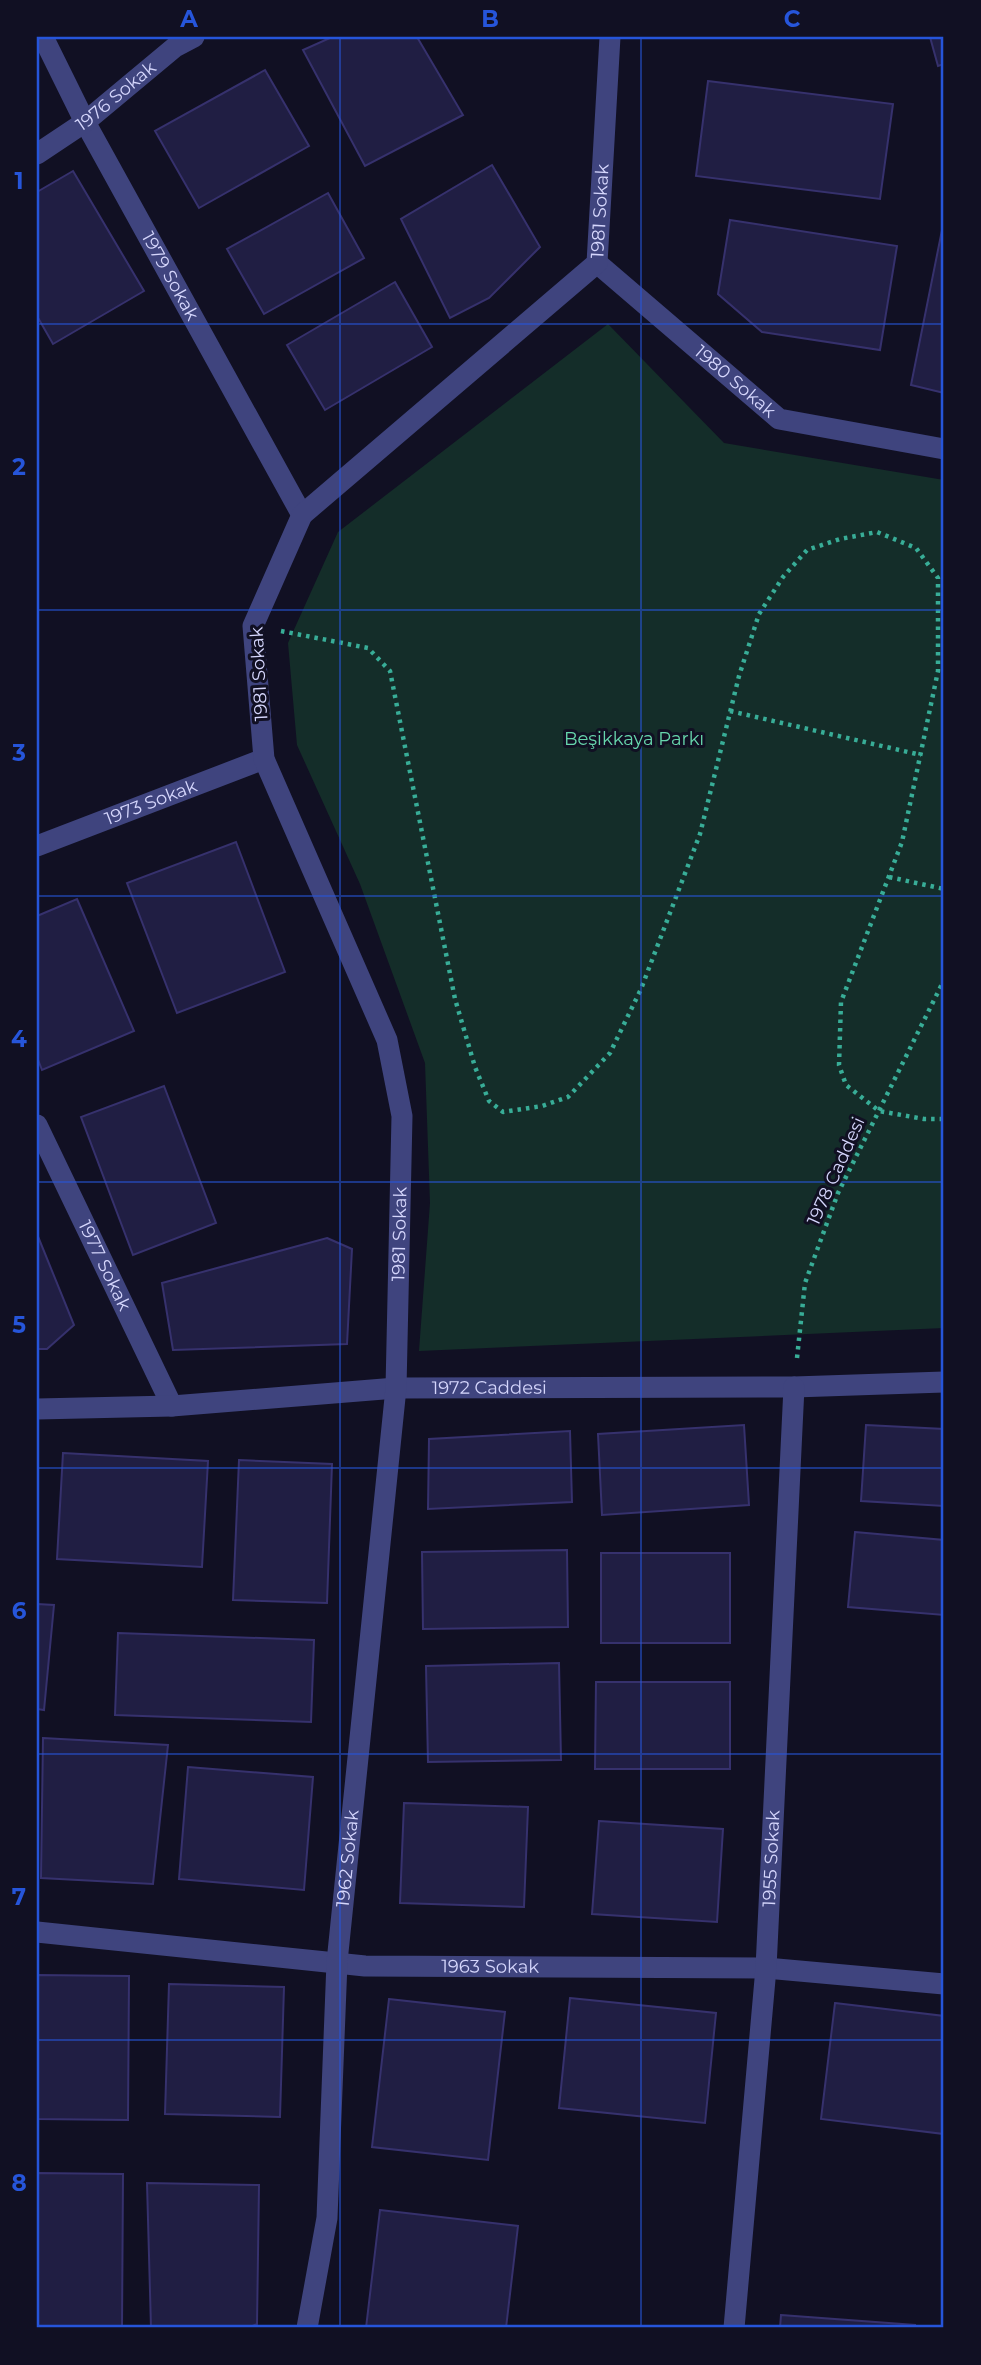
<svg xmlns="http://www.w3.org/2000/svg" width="981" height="2365" font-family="Montserrat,sans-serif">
<rect width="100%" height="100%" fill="#111023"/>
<polygon fill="#142d29" points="608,324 724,443 944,480 944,1328 419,1351 430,1203 425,1063 360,884 297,745 288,643 338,532"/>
<g fill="#201e43" stroke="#36316d" stroke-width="2">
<polygon points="332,37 417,37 463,115 365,166 303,50"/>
<polygon points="930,37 944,37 944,64 938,66"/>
<polygon points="265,70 309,146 199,208 155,131"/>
<polygon points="708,81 893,104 880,199 696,176"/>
<polygon points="492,165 540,247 489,298 450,318 401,219"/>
<polygon points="73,171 144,291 53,344 37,316 37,192"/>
<polygon points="328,193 364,258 264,314 227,249"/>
<polygon points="730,220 897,246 880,350 762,332 718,294"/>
<polygon points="943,225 944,225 944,393 911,385"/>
<polygon points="395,282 432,347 325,410 287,345"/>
<polygon points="236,842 285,972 177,1013 127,883"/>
<polygon points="77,899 134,1031 42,1070 37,1057 37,916"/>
<polygon points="164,1086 216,1223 133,1255 81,1117"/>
<polygon points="37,1234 74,1325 47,1349 37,1349"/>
<polygon points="327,1238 352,1249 347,1344 173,1350 162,1283"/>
<polygon points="744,1425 749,1505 602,1515 598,1434"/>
<polygon points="866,1425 944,1429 944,1506 861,1501"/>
<polygon points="570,1431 572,1502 428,1509 429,1439"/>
<polygon points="63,1453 208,1461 202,1567 57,1559"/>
<polygon points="239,1460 332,1464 327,1603 233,1600"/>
<polygon points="855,1532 944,1540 944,1615 848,1607"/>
<polygon points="567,1550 568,1627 423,1629 422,1552"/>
<rect x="601" y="1553" width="129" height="90"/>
<polygon points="37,1604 54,1605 44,1710 37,1709"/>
<polygon points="118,1633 314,1640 311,1722 115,1715"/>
<polygon points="559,1663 561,1760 428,1762 426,1666"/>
<polygon points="596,1682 730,1682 730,1769 595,1769"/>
<polygon points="43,1738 168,1745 153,1884 41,1878"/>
<polygon points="188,1767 313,1777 304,1890 179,1879"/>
<polygon points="404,1803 528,1807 524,1907 400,1903"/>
<polygon points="599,1821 723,1829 717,1922 592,1914"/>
<polygon points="37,1975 129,1976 128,2120 37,2119"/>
<polygon points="169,1984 284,1987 280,2117 165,2114"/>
<polygon points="570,1998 716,2013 705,2123 559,2108"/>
<polygon points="389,1999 505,2012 488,2160 372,2147"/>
<polygon points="835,2003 944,2016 944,2134 821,2119"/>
<polygon points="37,2173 123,2174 122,2328 37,2328"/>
<polygon points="147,2183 259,2185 257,2324 248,2328 151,2328"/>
<polygon points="380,2210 518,2226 506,2328 366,2328"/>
<polygon points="781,2315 915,2325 915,2328 780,2328"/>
</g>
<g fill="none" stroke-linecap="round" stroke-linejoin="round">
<g stroke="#38ad97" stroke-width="4.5" stroke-dasharray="3.5 5" stroke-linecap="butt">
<polyline points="281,631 368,648 390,671 455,999 475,1067 489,1101 503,1112 542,1106 568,1097 610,1053 641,989 700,834 739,676 759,614 783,577 807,550 840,539 877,532 916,548 938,578 938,671 902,842 841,1002 839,1065 846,1085 879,1111 924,1119 944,1119"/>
<polyline points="730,711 921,755"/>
<polyline points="889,877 944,889"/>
<polyline points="797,1358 805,1283 838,1193 944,980"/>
</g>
<g stroke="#3f447e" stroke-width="21">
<path id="s1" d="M 43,37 L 85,122 L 302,515"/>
<path id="s2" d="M 37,154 L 85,122 L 175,47 L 194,37"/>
<path id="s3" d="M 597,263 L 779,419 L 944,449"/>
<path id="s4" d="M 37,846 L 264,759"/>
<path id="s5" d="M 37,1125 L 172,1406"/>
<path id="s6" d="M 37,1409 L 172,1406 L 396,1388 L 794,1387 L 944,1382"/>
<path id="s7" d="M 37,1932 L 365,1966 L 766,1968 L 944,1984"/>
<path id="s8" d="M 307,2328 L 327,2218 L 337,1962 L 396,1388 L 402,1116 L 387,1040 L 264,759 L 253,626 L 302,515 L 597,263 L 610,37"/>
<path id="s9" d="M 734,2328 L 766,1968 L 794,1387"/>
</g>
</g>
<path fill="none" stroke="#2655da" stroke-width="2" stroke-opacity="0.55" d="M 340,37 L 340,2328M 641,37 L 641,2328M 37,324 L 944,324M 37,610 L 944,610M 37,896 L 944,896M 37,1182 L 944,1182M 37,1468 L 944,1468M 37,1754 L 944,1754M 37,2040 L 944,2040"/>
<g text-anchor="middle" stroke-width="6" stroke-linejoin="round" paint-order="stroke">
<g font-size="18" fill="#d5d6fc" stroke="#111023">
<text dy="6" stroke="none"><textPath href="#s2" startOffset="98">1976 Sokak</textPath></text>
<text dy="6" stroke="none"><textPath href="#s8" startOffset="2296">1981 Sokak</textPath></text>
<text dy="6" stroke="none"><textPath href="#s1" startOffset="271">1979 Sokak</textPath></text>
<text dy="6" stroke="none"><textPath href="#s3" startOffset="182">1980 Sokak</textPath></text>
<text transform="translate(259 674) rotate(-93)" y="6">1981 Sokak</text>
<text dy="6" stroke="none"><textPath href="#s4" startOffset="122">1973 Sokak</textPath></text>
<text transform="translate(836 1171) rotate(-66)" y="6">1978 Caddesi</text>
<text dy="6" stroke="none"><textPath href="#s8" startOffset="1099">1981 Sokak</textPath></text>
<text dy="6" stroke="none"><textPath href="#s5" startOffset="156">1977 Sokak</textPath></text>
<text dy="6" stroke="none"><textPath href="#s6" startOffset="453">1972 Caddesi</textPath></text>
<text dy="6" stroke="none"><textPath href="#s8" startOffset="472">1962 Sokak</textPath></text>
<text dy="6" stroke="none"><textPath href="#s9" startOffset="471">1955 Sokak</textPath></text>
<text dy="6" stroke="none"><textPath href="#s7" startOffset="455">1963 Sokak</textPath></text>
</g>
<g font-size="18" fill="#67d6ac" stroke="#111023">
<text x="634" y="745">Beşikkaya Parkı</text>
</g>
</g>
<rect width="981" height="2365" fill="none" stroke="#111023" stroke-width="77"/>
<rect x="38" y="38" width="904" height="2288" fill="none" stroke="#2655da" stroke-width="2.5"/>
<g font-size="23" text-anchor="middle" font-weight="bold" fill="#2655da">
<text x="189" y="27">A</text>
<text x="490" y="27">B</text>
<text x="792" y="27">C</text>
<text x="19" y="189">1</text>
<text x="19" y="475">2</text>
<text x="19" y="761">3</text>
<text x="19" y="1047">4</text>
<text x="19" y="1333">5</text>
<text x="19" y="1619">6</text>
<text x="19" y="1905">7</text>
<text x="19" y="2191">8</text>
</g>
</svg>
